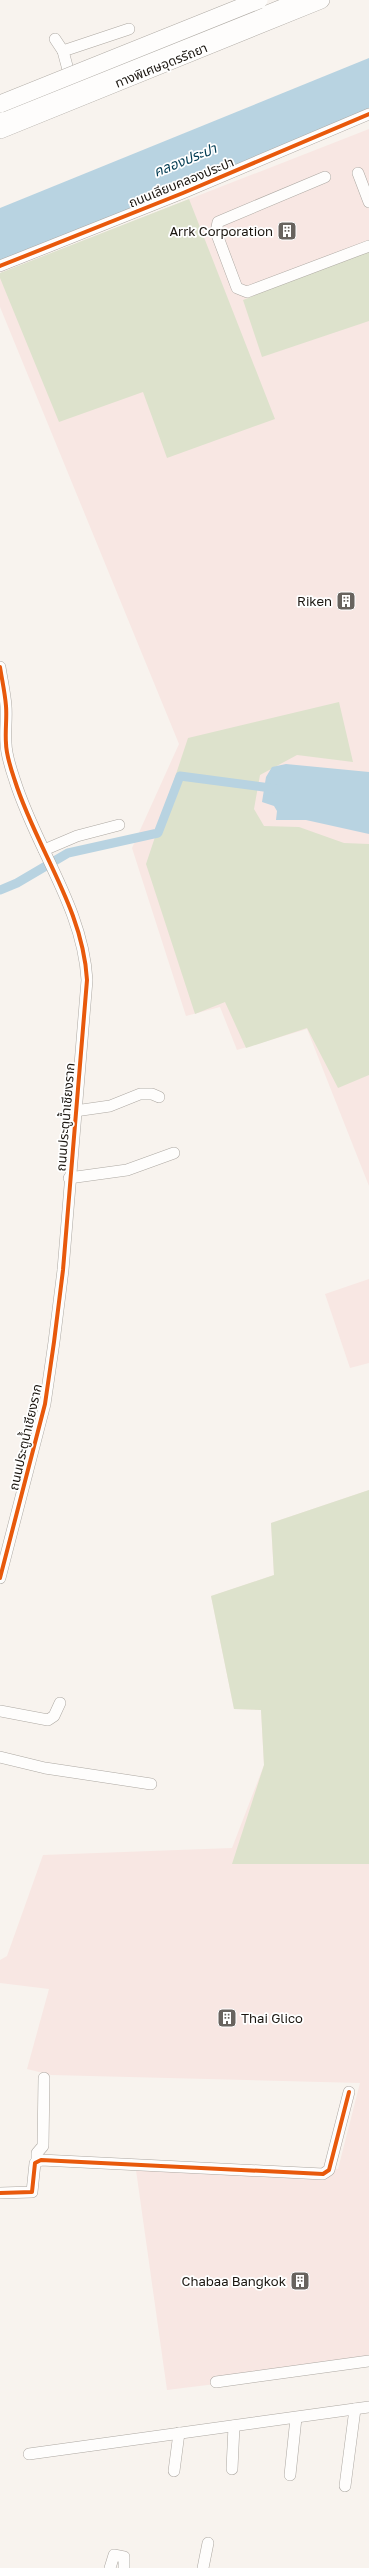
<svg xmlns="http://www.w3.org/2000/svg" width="369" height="2568" font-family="'Golos Text','Noto Sans Thai',sans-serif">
<rect width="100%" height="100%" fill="#f8f3ee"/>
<g fill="#f8e7e3">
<polygon points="369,129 369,1186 307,1029 237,1050 220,1007 186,1016 132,848 179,744 0,307 0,273"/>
<polygon points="369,1279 369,1363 350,1368 325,1294"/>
<polygon points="369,1490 369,2365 167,2390 135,2163 338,2169 360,2083 51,2075 27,2069 49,1989 0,1983 0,1960 7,1956 43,1855 232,1848 264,1765 261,1710 234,1709 211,1596 274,1575 271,1523"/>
</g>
<g fill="#dde2cc">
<polygon points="189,199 275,419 167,458 143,392 59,422 0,278 0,273"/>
<polygon points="369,248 369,321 262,357 243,300"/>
<polygon points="339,702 353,762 297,755 260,775 254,809 264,826 299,827 344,843 369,844 369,1075 338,1088 307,1028 246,1048 225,1002 195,1014 146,864 188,738"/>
<polygon points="369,1490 369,1864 232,1864 264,1765 261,1710 234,1709 211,1596 274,1575 271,1523"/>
</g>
<g fill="#b8d3e1">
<polygon points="369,58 369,112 0,261 0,208"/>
<polygon points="286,764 369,772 369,834 306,820 276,820 277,811 274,806 262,802 266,777 272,767"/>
</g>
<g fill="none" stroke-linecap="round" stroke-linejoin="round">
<polyline stroke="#b8d3e1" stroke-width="9" points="0,890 17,883 68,853 158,833 180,776 278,789"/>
<defs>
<g id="minor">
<polyline points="55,39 63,51"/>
<polyline points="71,81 63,51 129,29"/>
<polyline points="0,119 294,0"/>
<polyline points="358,173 369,202"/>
<polyline points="325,177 218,222 216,232 237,288 247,292 369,246"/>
<polyline points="0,266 183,193 369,114"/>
<path d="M 0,667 C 2,680 5,693 6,706 C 7,718 5,731 6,743 C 6,755 11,769 15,781 C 36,848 83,908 87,980 L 63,1270 L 54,1342 L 45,1404 L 0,1578"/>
<polyline points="44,850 77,836 119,825"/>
<polyline points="75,1111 110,1106 140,1094 152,1094 159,1097"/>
<polyline points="69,1178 127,1170 174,1153"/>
<polyline points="0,1711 48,1720 54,1716 60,1703"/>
<polyline points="0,1757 45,1768 151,1784"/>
<polyline points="37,2161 37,2153 43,2146 44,2078"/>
<polyline points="0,2193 32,2192 35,2163 41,2160 323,2174 329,2170 349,2092"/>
<polyline points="216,2382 369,2361"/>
<polyline points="29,2454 369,2407"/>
<polyline points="232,2469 234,2426"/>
<polyline points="174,2471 179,2433"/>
<polyline points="290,2475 296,2418"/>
<polyline points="345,2486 355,2409"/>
<polyline points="110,2568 114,2555 124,2557 124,2568"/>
<polyline points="203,2568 208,2543"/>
</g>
<polyline id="highway" points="0,130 321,0"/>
</defs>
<use href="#minor" stroke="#ada8a2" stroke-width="12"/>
<use href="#highway" stroke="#ada8a2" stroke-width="18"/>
<use href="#minor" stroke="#fefdfc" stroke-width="11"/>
<use href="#highway" stroke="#fefdfc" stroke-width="17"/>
<defs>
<polyline id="highway-bridge" points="0,104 259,0"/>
</defs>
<use href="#highway-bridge" stroke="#ada8a2" stroke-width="18" stroke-linecap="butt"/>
<use href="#highway-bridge" stroke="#fefdfc" stroke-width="17"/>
<defs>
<g id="cycleway">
<polyline points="0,266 183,193 369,114"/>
<path d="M 0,667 C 2,680 5,693 6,706 C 7,718 5,731 6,743 C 6,755 11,769 15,781 C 36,848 83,908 87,980 L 63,1270 L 54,1342 L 45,1404 L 0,1578"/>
<polyline points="0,2193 32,2192 35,2163 41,2160 323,2174 329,2170 349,2092"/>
</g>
</defs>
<use href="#cycleway" stroke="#fff" stroke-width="6"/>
<use href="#cycleway" stroke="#e8590c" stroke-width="4"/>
</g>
<defs>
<symbol id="building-square" viewBox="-11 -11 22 22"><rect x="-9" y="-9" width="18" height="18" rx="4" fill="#68635e" stroke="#fff"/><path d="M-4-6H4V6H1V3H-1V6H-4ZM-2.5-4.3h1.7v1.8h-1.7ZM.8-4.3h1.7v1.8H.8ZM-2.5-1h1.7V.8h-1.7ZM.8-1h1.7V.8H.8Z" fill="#fff"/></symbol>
</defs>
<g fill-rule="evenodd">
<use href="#building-square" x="276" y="220" width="22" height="22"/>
<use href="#building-square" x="335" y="590" width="22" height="22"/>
<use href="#building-square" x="216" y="2007" width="22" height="22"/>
<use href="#building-square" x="289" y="2270" width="22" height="22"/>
</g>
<g text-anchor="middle" stroke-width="3.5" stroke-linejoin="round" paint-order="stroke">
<g font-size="13" fill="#1b1610" stroke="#fff">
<text transform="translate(161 65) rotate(-22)" y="5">ทางพิเศษอุดรรัถยา</text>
<text transform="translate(181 182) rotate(-22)" y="5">ถนนเลียบคลองประปา</text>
<text transform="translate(65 1117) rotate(-85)" y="5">ถนนประตูน้ำเชียงราก</text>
<text transform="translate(25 1437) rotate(-77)" y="5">ถนนประตูน้ำเชียงราก</text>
</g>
<g font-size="13" fill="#1b1610" stroke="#fff" text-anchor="end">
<text x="273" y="236">Arrk Corporation</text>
<text x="332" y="606">Riken</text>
<text x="241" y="2023" text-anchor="start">Thai Glico</text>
<text x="286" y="2286">Chabaa Bangkok</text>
</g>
<g font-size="14" font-style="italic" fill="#013b52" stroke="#fff">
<text transform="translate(185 160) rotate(-22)" y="5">คลองประปา</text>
</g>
</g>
</svg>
